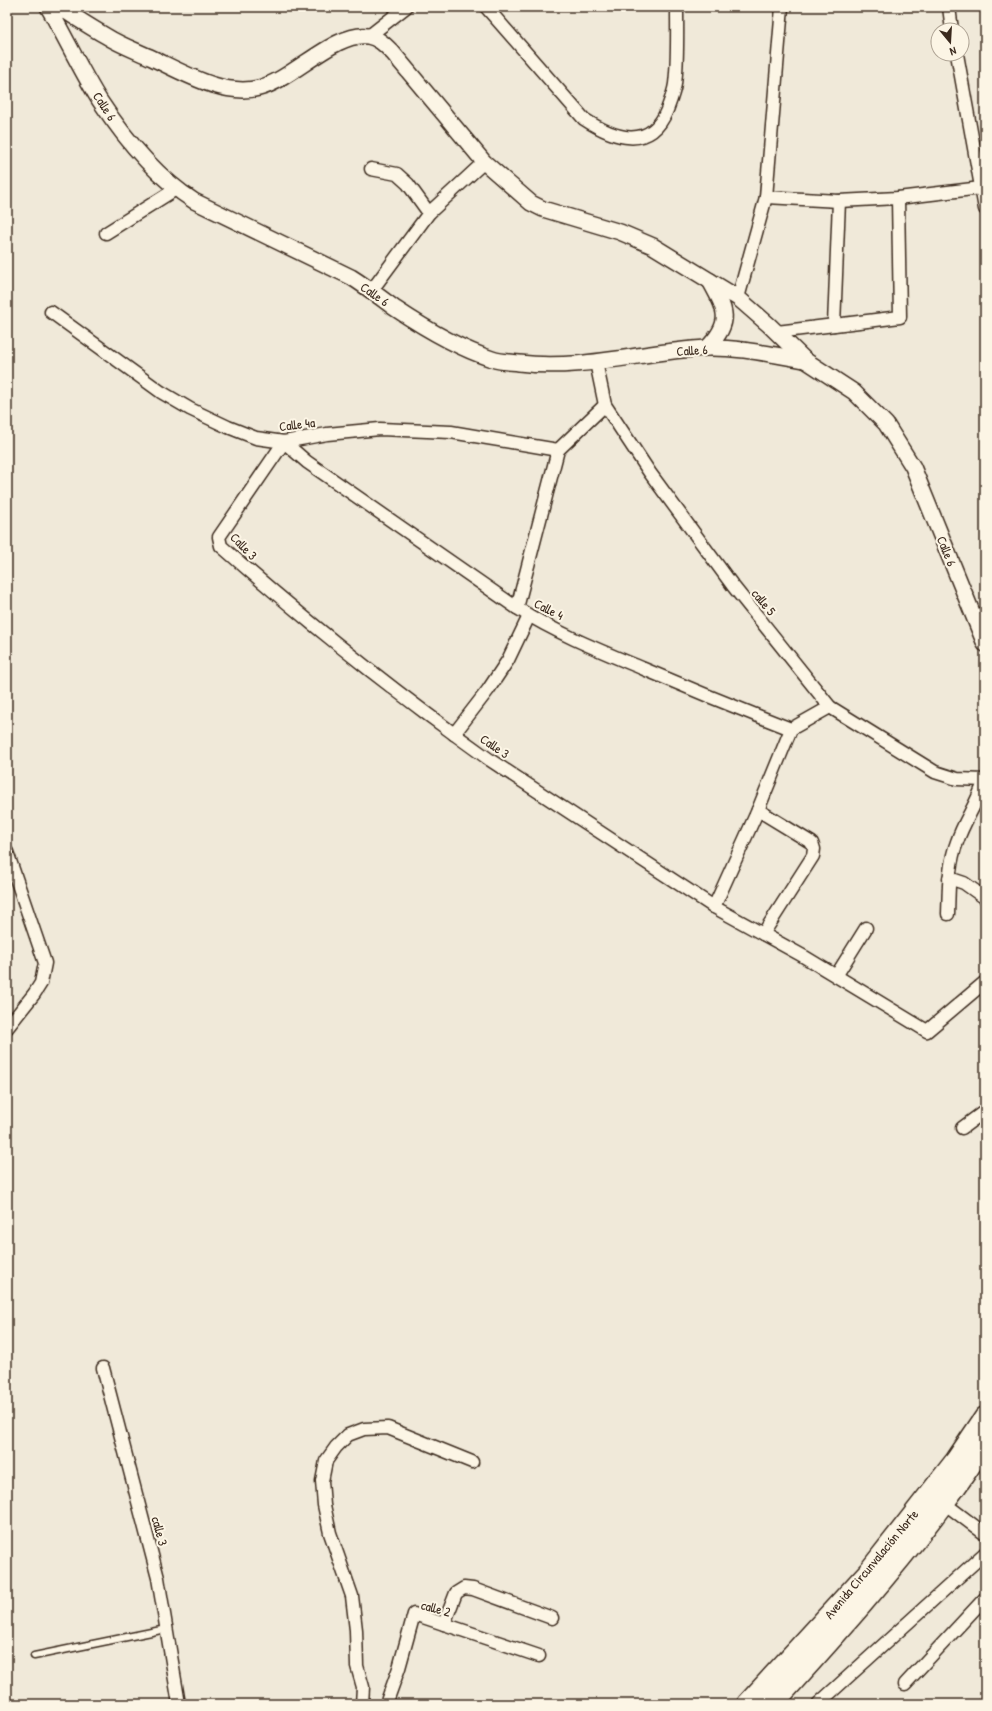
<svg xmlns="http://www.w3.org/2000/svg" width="992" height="1711" font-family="'Patrick Hand',sans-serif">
<rect width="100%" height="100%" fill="#f0e9d9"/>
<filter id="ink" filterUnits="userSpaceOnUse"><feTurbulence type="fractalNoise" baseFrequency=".025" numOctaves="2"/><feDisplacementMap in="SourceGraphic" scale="8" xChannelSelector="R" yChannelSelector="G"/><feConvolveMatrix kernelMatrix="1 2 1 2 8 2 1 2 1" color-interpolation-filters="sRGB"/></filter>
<g filter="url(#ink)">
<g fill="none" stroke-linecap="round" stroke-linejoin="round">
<defs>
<polyline id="service" points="34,1656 166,1629"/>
<g id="minor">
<path d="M 486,7 L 584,119 C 613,138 650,152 667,110 C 670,102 674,92 675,84 C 678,59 677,32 677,7"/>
<polyline points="949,7 952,30"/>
<polyline points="369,36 406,7"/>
<polyline points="957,54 985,209"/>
<polyline points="371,169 397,174 408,184 429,213"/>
<polyline points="766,197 839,201 898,198 981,188"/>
<polyline points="106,233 176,189"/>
<polyline points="372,290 429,213 484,162"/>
<polyline points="738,298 766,197 782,7"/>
<polyline points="51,312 161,392 190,409 228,427 256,438 284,442 327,434 380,429 451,432 558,450"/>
<polyline points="834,325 839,201"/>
<polyline points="777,332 900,317 898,198"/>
<polyline points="596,362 605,405 650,473 733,586 830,707 935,772 957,779 985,780"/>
<polyline points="517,608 558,450 605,405"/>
<path d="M 791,729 L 758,810 L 714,907 L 490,760 C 396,693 307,622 221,546 L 219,537 L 284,442 L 307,462 L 517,608 C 556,633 601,651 644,669 C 693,690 742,710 791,729 L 830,707"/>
<polyline points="454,734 488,690 508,660 529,616"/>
<polyline points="758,810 812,843 814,849 813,856 763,934"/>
<polyline points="7,852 45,963 41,983 34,994 7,1028"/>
<polyline points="949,878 964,883 985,898"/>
<polyline points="714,907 803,956 927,1031 985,982"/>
<path d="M 948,914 C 949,890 948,865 957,842 C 964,820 978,803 984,781"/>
<polyline points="836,976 866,928"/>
<polyline points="962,1128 985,1111"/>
<polyline points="103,1368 158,1578 179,1704"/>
<polyline points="944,1503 985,1534"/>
<polyline points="444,1624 456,1593 464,1588 473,1589 552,1618"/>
<polyline points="905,1684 985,1598"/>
<polyline points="362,1704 363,1687 357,1666 356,1630 352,1596 330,1533 324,1505 322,1481 326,1461 336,1447 348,1435 364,1429 388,1428 472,1462"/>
<polyline points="386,1704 399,1668 414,1614 539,1656"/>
<polyline points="818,1704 985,1553"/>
<polyline points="984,1704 985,1703"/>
</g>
<g id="tertiary">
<path d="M 48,7 C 66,38 81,71 100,101 C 125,139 155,176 194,201 L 351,277 C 367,287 381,298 396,309 C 426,329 458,348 492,359 C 501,362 511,362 519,363 C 582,371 644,351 706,348 C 739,347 773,355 805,360"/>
<path d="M 59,7 C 75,17 90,27 106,36 C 120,45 137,51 152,58 C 184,73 224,97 259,88 C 292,80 336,31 368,36 C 379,38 386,46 393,53 L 484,162 L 531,203 L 543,209 L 620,232 L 653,246 L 738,298 L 769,325 L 805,360 L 854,392 L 886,424 L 913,467 L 985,644"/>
<path d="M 707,348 C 733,322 726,310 710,281"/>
</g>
<g id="trunk">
<polyline points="747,1704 869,1571 956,1460 985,1417"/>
<path d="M 773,1704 C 832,1639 891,1574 943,1504 C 958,1485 971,1464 985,1444"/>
</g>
</defs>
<use href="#service" stroke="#3b2a1e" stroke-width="9"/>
<use href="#minor" stroke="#3b2a1e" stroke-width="15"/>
<use href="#tertiary" stroke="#3b2a1e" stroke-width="18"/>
<use href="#trunk" stroke="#3b2a1e" stroke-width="23"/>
<use href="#service" stroke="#fcf5e5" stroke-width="6"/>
<use href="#minor" stroke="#fcf5e5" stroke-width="12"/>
<use href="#tertiary" stroke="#fcf5e5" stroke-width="15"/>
<use href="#trunk" stroke="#fcf5e5" stroke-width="20"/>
</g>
</g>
<g text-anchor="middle" stroke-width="4" stroke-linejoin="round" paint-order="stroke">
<g font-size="13" fill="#3b2a1e" stroke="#fcf5e5">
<text transform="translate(105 106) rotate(57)" y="5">Calle 6</text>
<text transform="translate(375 294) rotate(35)" y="5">Calle 6</text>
<text transform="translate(692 350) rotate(-4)" y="5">Calle 6</text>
<text transform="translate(297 424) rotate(-7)" y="5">Calle 4a</text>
<text transform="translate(244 546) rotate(45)" y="5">Calle 3</text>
<text transform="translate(947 551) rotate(68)" y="5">Calle 6</text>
<text transform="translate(764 602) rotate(51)" y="5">calle 5</text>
<text transform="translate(549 609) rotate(27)" y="5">Calle 4</text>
<text transform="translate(495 746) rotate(34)" y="5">Calle 3</text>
<text transform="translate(160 1531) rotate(75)" y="5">calle 3</text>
<text transform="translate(871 1564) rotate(-50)" y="5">Avenida Circunvalación Norte</text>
<text transform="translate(436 1608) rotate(15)" y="5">calle 2</text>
</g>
</g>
<rect width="992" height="1711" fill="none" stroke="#fcf5e5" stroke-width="24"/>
<rect x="12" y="12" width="968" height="1687" fill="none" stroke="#3b2a1e" stroke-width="1.5" filter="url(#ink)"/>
<g transform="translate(950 42) rotate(162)"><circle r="19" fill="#fcf5e5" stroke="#afa495"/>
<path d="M0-3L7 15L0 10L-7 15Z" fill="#3b2a1e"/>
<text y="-6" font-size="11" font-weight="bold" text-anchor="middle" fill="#3b2a1e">N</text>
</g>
</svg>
